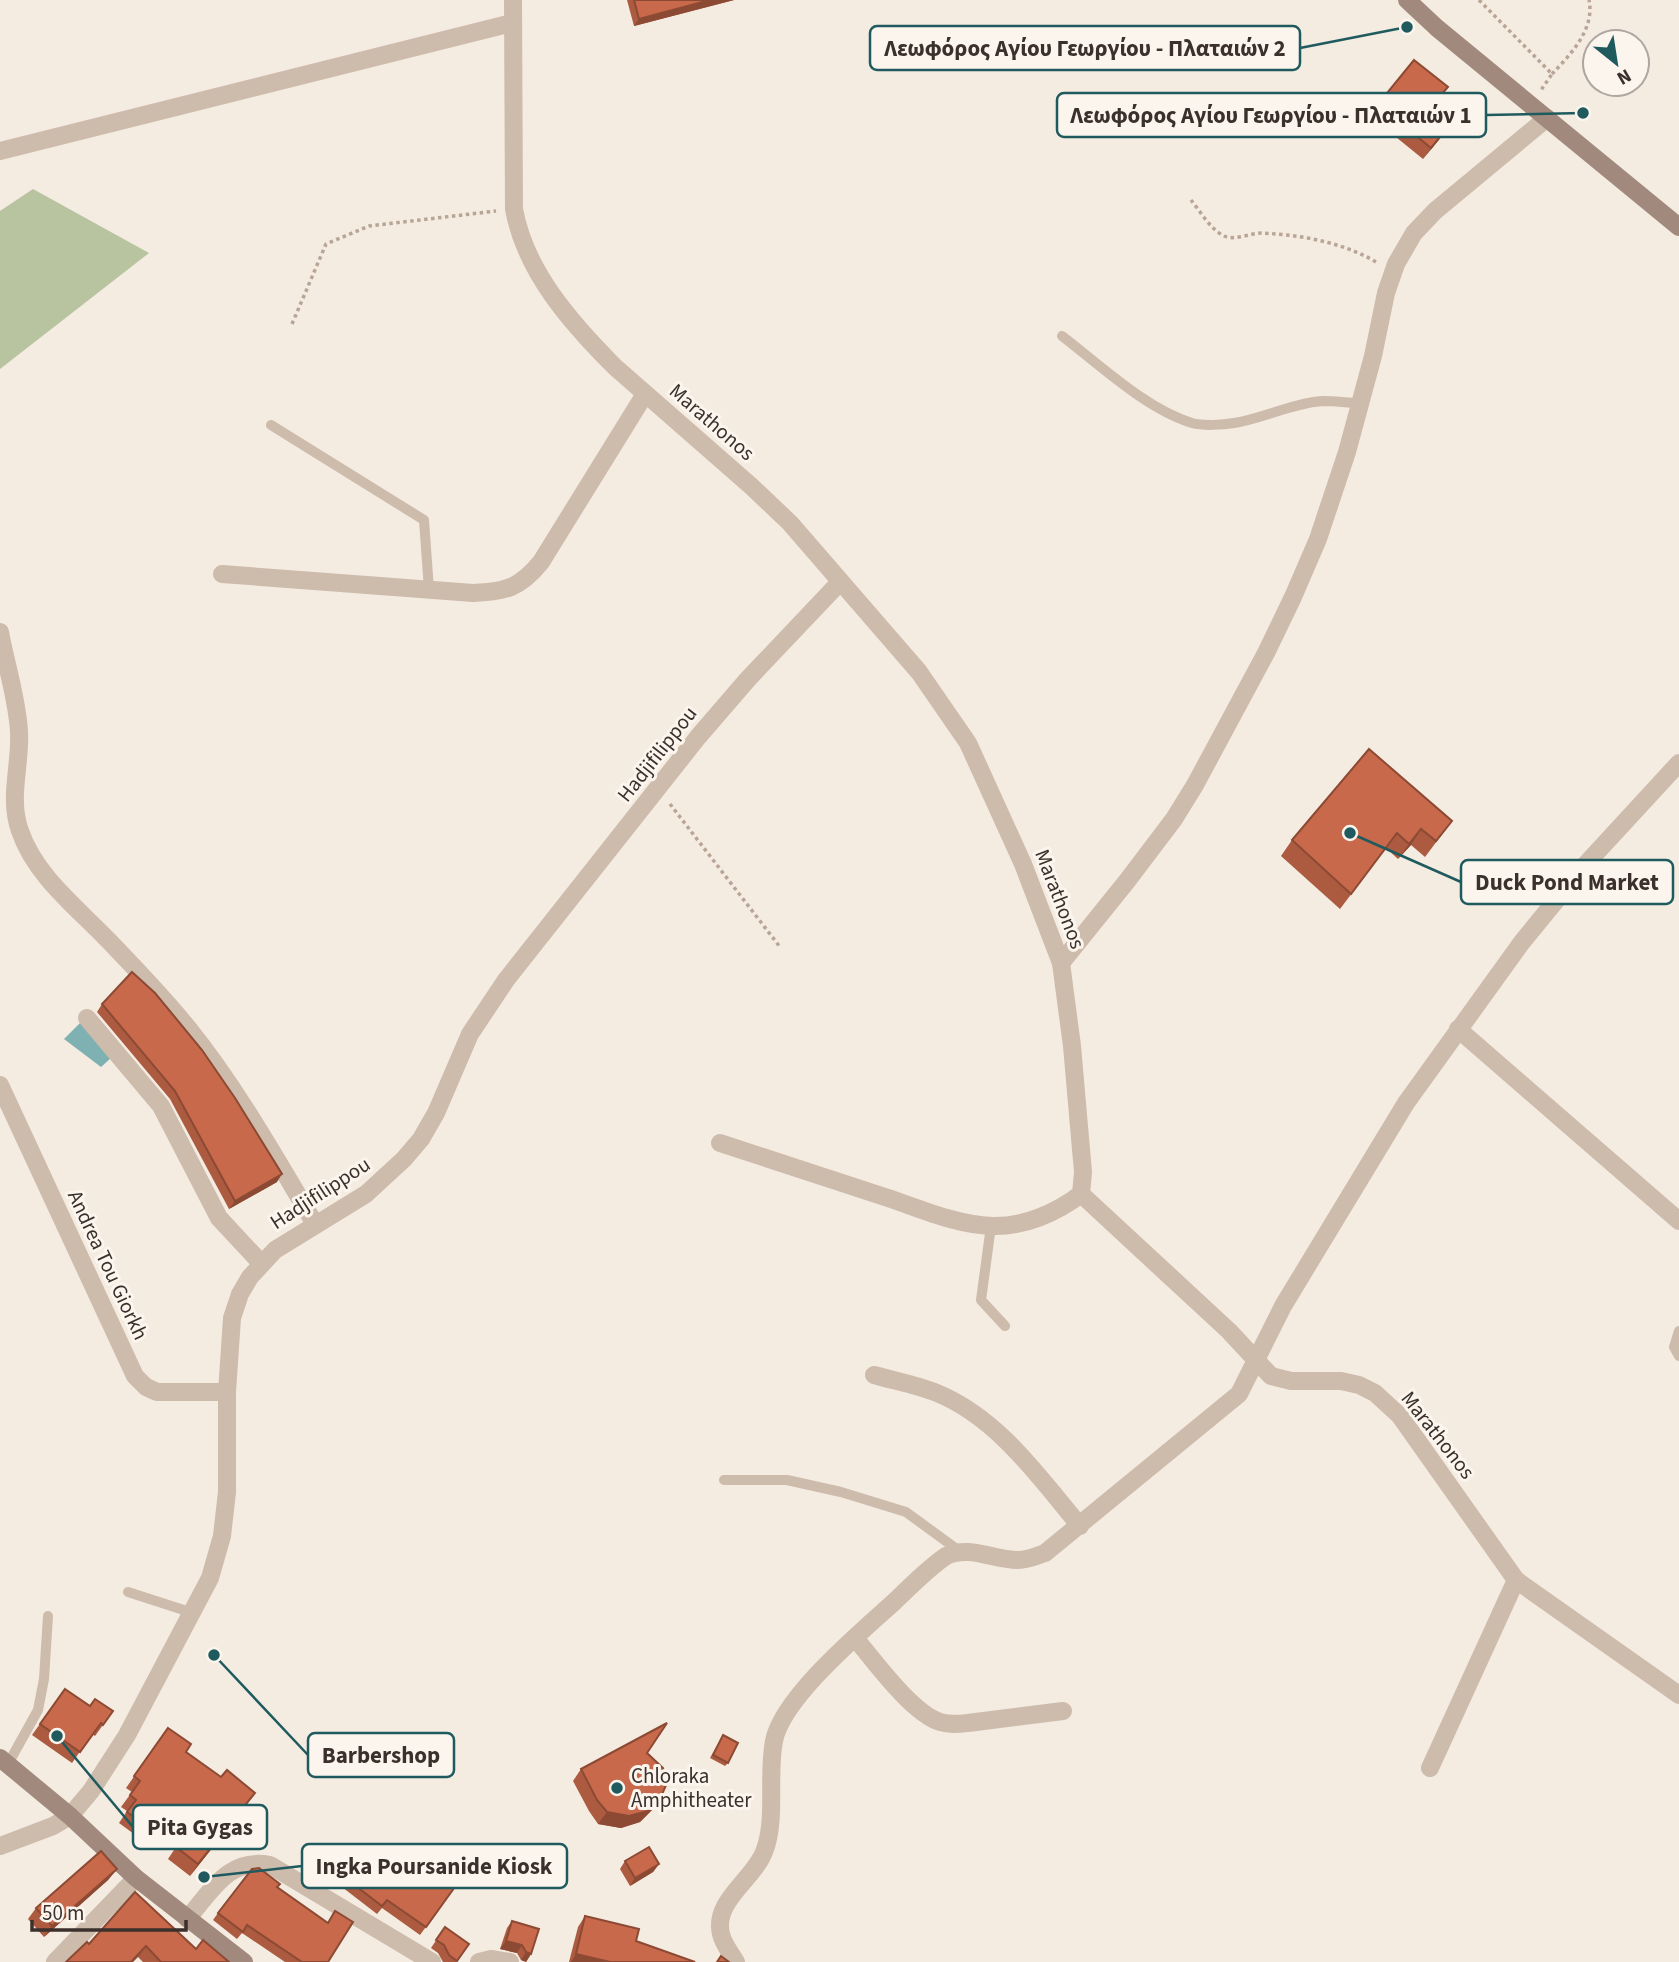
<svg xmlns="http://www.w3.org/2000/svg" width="1679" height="1962" font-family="'Source Sans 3',sans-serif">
<rect width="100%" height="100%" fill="#f4ebe1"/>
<polygon fill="#b8c4a0" points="33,189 149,253 0,369 0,211"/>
<polygon fill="#7fb0b2" points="82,1021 111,1058 101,1067 64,1039"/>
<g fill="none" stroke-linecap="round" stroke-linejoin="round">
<g stroke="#b9a596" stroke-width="3.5" stroke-dasharray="3.5 3.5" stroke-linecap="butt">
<polyline points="1479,0 1552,74 1541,90"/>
<path d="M 1552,74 C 1571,54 1595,29 1589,0"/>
<path d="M 1191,200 C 1200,211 1211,230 1224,236 C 1236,241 1250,233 1262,233 C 1301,235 1342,242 1376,262"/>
<polyline points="292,324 326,244 369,226 496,211"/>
<polyline points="670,804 780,947"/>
</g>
<g stroke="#cdbbac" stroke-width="10">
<path d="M 1062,336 C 1100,365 1146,409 1192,423 C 1203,426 1223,425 1234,423 C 1264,418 1293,403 1323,401 C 1335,401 1349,403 1361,403"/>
<polyline points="271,425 424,520 429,590"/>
<polyline points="991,1226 981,1300 1005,1326"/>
<polyline points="1679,1331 1674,1347 1679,1356"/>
<polyline points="724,1480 787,1480 841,1492 906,1512 958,1550"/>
<polyline points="128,1592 193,1613"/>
<polyline points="8,1764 38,1710 44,1679 48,1616"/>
</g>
<g stroke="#cdbbac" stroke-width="18">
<path d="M 513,0 L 514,209 C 525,271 571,323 615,367 L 751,486 L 790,523 L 919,672 L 968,743 L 1023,864 L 1061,963 L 1072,1046 L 1083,1172 L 1081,1194 L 1229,1331 L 1271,1376 L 1291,1381 L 1341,1381 L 1359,1385 L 1375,1393 L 1400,1416 L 1516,1580 L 1679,1695"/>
<polyline points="0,151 512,23"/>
<path d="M 222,574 L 473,593 C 505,592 520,588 541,562 L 645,394"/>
<path d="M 0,632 C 6,665 17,698 19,731 C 21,766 8,797 20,831 C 35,875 75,906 106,938 C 134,967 163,997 188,1028 C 237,1089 275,1157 315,1224"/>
<polyline points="1061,963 1127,881 1174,819 1195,785 1266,653 1293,597 1318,539 1347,452 1373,356 1386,293 1396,264 1414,233 1435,211 1547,118"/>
<polyline points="87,1018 161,1106 219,1218 261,1263"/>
<polyline points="1458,1029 1679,1221"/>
<polyline points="0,1085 135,1376 146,1387 157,1392 227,1392"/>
<path d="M 720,1143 C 776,1161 832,1180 888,1198 C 921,1209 957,1225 992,1226 C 1024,1227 1056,1213 1081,1194"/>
<path d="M 874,1375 C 895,1381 917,1385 937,1393 C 998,1418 1039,1477 1080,1526"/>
<path d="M 855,1638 C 875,1662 912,1713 940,1722 C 950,1725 958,1724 968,1723 L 1063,1711"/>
<polyline points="1430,1768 1516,1580"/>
<polyline points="0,1846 53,1826 70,1816 91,1791 127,1735 210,1578 222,1536 227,1492 227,1392 232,1318 240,1294 250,1277 275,1250 366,1194 404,1159 421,1139 436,1113 470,1034 506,980 698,737 748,679 840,582"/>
<path d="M 187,1919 C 212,1891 228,1857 270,1865 L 432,1962"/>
<polyline points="55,1962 136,1878"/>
<polyline points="479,1962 491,1959 510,1962"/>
<path d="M 736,1962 C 731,1953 723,1944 721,1934 C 713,1901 753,1880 764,1852 C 777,1820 767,1776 774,1741 C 782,1698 861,1632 894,1602 C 911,1586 927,1569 946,1556 C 971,1545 992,1560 1018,1560 C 1028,1560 1036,1556 1045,1553 L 1239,1394 L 1283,1306 L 1406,1103 L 1522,942 L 1585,865 L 1679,763"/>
</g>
<g stroke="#a18a7d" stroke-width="18">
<polyline points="1407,0 1437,28 1679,227"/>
<polyline points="0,1758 70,1816 136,1878 244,1962"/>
</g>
</g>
<g fill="#ac5a40">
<polygon points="627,0 734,0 634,26"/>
<polygon points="1448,87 1430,110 1441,137 1423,159 1370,116 1378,104"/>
<polygon points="1452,821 1425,857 1411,845 1398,859 1386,848 1340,909 1281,856 1292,840"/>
<polygon points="102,1004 277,1182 229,1209 170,1099 97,1012"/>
<polygon points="65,1689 90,1706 113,1711 95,1736 92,1734 72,1763 32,1735"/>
<polygon points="168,1728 186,1752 221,1777 255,1793 190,1876 168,1859 176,1847 184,1838 171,1825 149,1845 119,1823 127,1811 121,1807 132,1792 126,1788"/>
<polygon points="723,1735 728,1763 725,1766 710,1758"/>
<polygon points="647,1753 652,1810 640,1822 621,1828 598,1824 589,1811 573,1781 581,1769"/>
<polygon points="625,1861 659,1864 653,1872 630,1886 620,1869"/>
<polygon points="117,1869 108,1880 44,1937 28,1919 36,1908"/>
<polygon points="348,1880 419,1885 457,1884 420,1935 382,1908 377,1914 342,1887"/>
<polygon points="277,1887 328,1962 285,1962 242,1933 237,1939 213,1920 218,1913"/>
<polygon points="135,1892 196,1949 229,1962 143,1962 138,1957 89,1944"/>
<polygon points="585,1916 636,1941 695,1962 569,1962 578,1927"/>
<polygon points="512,1921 531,1954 526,1962 521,1960 517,1953 500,1949 507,1928"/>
<polygon points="445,1927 469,1944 456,1962 443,1962 438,1953 431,1948"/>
</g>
<g fill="#8c4a34">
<polygon points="710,0 734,0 634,26 639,19"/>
<polygon points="1449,126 1441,137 1423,159 1431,148"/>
<polygon points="1421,829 1411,845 1398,859 1409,844"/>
<polygon points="282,1174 277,1182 229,1209 235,1201"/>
<polygon points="255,1793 247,1804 190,1876 198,1864"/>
<polygon points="660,1799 652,1810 640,1822 621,1828 598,1824 607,1812"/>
<polygon points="179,1814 171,1825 149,1845 157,1833"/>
<polygon points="659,1864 653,1872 630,1886 635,1878"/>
<polygon points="117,1869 108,1880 44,1937 52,1926"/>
<polygon points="506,1941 522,1945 517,1953 500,1949"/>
<polygon points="146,1946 138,1957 133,1962 131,1962"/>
<polygon points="526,1952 531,1954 526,1962 521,1960"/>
<polygon points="576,1954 610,1962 571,1962"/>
</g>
<g fill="#c8694b" stroke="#8c4a34" stroke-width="2">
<polygon points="634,0 710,0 639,19"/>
<polygon points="1414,60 1448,87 1429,109 1449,126 1431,148 1378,104"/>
<polygon points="1369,749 1452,821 1436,841 1421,829 1409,844 1397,833 1351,894 1292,840"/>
<polygon points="132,972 155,993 202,1050 235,1098 282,1174 235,1201 175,1091 102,1004"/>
<polygon points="65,1689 90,1706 95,1699 113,1711 103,1725 101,1723 80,1752 40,1724"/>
<polygon points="667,1723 647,1753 663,1768 667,1783 660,1799 648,1811 629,1816 607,1812 597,1800 581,1769"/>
<polygon points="168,1728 191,1744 186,1752 221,1777 227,1770 255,1793 198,1864 176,1847 194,1828 179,1814 157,1833 127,1812 136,1800 130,1795 140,1781 134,1776"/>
<polygon points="723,1735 738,1743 728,1763 713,1755"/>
<polygon points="649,1847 659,1864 635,1878 625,1861"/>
<polygon points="371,1849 419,1885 432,1866 457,1884 426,1927 387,1900 382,1906 348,1880"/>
<polygon points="101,1851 117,1869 52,1926 36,1908"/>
<polygon points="259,1868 280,1884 277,1887 328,1923 335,1911 353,1922 328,1962 302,1962 247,1925 243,1932 218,1913 252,1869"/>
<polygon points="135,1892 196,1949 203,1940 229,1962 161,1962 146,1946 131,1962 66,1962 87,1942 89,1944"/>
<polygon points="585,1916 639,1929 636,1941 695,1962 610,1962 576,1954"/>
<polygon points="512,1921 539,1929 531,1954 526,1952 522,1945 506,1941"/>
<polygon points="445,1927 469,1944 457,1961 449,1955 444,1945 436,1940"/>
<polygon points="721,1956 729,1962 717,1962"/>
</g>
<circle fill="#1f5a5e" stroke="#fbf5ee" stroke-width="2.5" cx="617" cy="1788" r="7"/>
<g text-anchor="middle" stroke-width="6" stroke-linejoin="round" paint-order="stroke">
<g font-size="21" fill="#3b302b" stroke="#fbf5ee">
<text transform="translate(712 422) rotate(41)" y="7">Marathonos</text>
<text transform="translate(657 754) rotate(-52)" y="7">Hadjifilippou</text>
<text transform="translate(1060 899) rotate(69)" y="7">Marathonos</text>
<text transform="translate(320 1193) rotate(-33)" y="7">Hadjifilippou</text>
<text transform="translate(108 1265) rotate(65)" y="7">Andrea Tou Giorkh</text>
<text transform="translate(1438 1435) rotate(52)" y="7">Marathonos</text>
</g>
<g font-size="21" fill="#3b302b" stroke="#fbf5ee" text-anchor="start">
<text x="631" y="1783">Chloraka<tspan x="631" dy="24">Amphitheater</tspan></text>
</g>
</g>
<path fill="none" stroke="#1f5a5e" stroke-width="2.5" d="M1407 27L1300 48M1583 113L1486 115M1350 833L1461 882M214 1655L308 1755M57 1736L133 1827M204 1877L302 1866"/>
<g fill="#1f5a5e" stroke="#fbf5ee" stroke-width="2.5">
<circle cx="1407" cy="27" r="7"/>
<circle cx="1583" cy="113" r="7"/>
<circle cx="1350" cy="833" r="7"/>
<circle cx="214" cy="1655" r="7"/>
<circle cx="57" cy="1736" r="7"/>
<circle cx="204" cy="1877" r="7"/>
</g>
<g fill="#fbf5ee" stroke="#1f5a5e" stroke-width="2.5">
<rect x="870" y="26" width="430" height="44" rx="7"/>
<rect x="1057" y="93" width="429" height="44" rx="7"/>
<rect x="1461" y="860" width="212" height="44" rx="7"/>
<rect x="308" y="1733" width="146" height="44" rx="7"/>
<rect x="133" y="1805" width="134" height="44" rx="7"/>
<rect x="302" y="1844" width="265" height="44" rx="7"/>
</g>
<g font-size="23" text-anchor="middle" font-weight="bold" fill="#3b302b">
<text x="1085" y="56">Λεωφόρος Αγίου Γεωργίου - Πλαταιών 2</text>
<text x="1271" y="123">Λεωφόρος Αγίου Γεωργίου - Πλαταιών 1</text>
<text x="1567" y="890">Duck Pond Market</text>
<text x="381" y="1763">Barbershop</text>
<text x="200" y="1835">Pita Gygas</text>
<text x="434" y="1874">Ingka Poursanide Kiosk</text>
</g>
<g transform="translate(1616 63) rotate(150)"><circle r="33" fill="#fbf5ee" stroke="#aea6a0" stroke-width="2"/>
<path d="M0-5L12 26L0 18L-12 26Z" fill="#1f5a5e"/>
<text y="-10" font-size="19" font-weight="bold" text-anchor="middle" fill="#3b302b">N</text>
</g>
<path d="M32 1920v10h154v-10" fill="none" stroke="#3b302b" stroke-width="3.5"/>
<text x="42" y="1920" font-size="21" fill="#3b302b" stroke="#fbf5ee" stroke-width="5" paint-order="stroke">50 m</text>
</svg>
